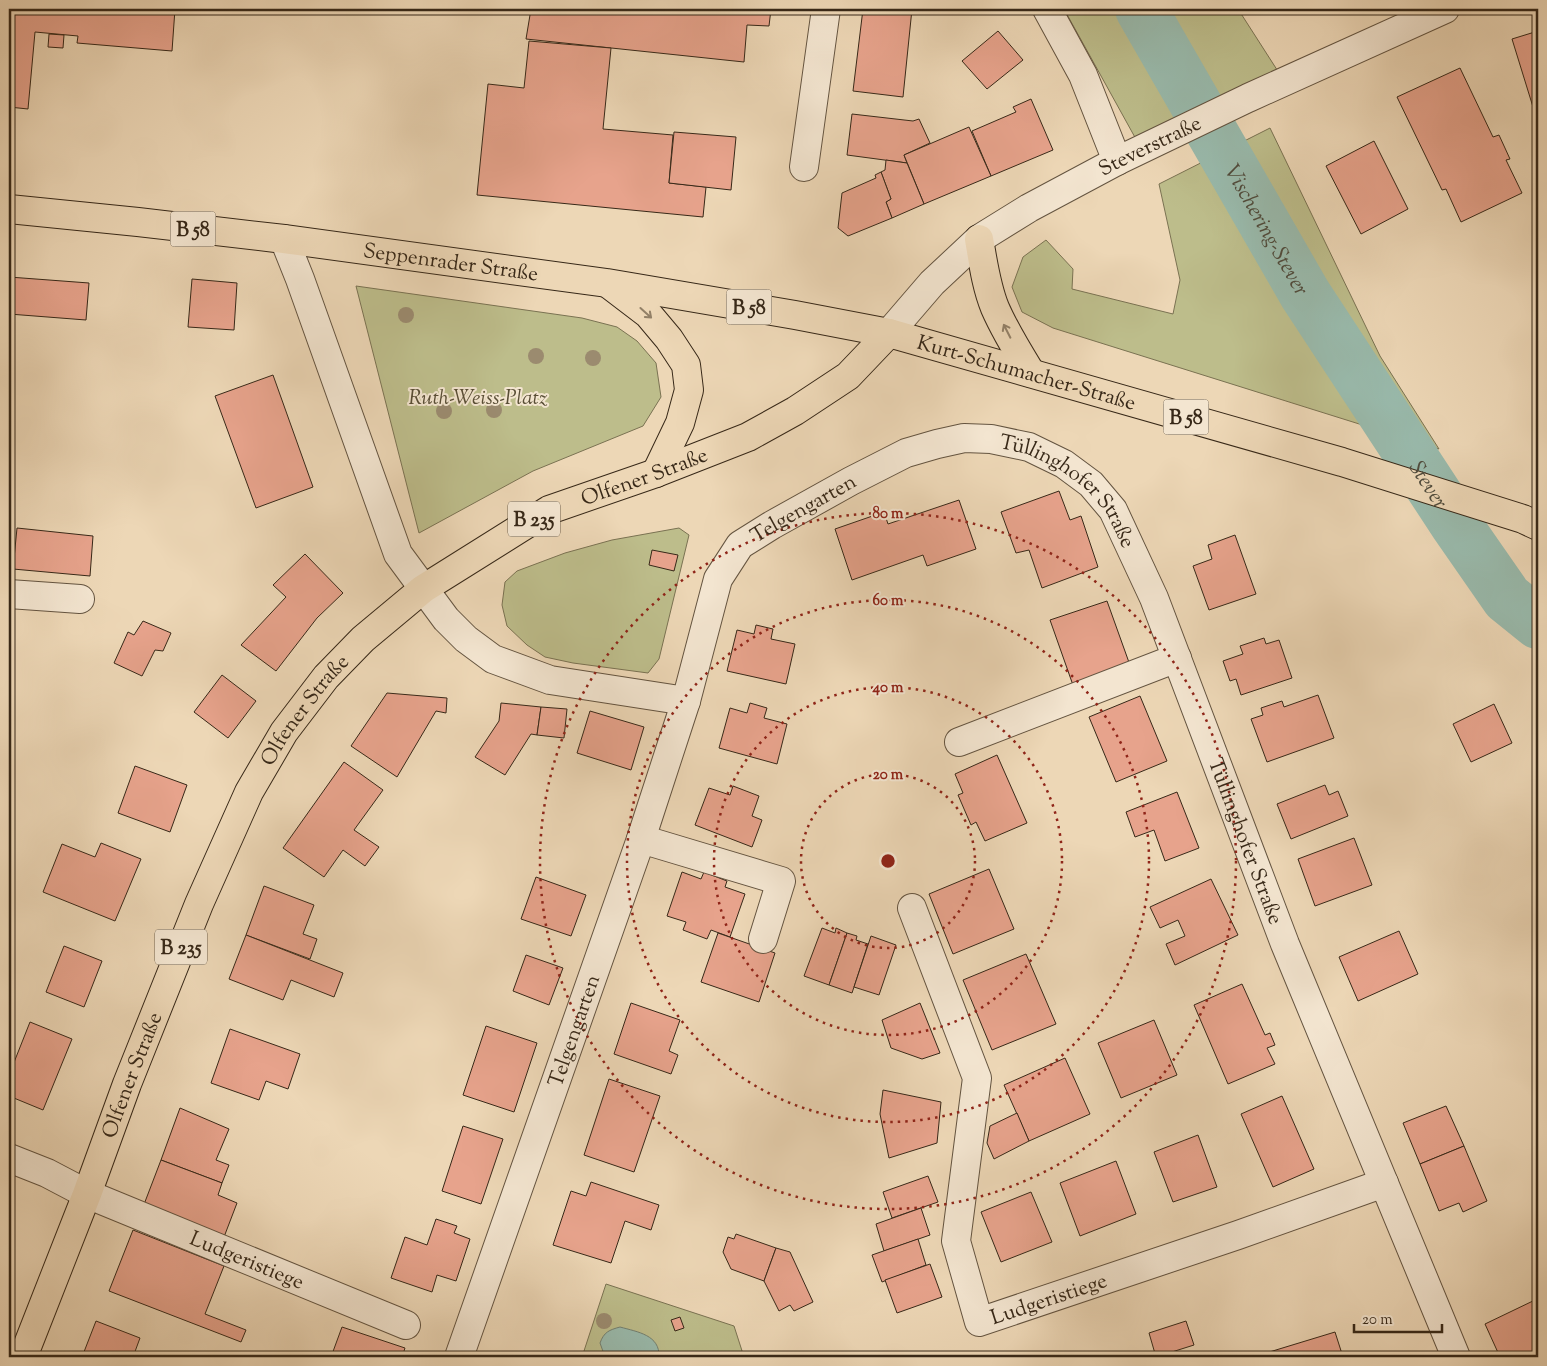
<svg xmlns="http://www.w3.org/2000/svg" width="1547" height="1366" font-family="'Sorts Mill Goudy',serif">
<rect width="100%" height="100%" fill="#edd7b6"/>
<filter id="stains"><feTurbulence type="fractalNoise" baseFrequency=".004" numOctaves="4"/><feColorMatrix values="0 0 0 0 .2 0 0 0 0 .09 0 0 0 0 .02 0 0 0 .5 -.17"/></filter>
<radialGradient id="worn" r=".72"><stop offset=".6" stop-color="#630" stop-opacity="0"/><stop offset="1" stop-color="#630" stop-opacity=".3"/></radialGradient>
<g fill="#bdbd8b" stroke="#7a7252">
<polygon points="1064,9 1238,9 1281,76 1137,141"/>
<polygon points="1270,128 1380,356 1439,449 1053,328 1022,312 1012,287 1023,257 1046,240 1073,269 1072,289 1173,314 1180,280 1159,184"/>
<polygon points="356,286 582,318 617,327 637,341 656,363 661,397 643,426 533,471 419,533"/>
<polygon points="679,528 689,535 659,659 648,673 573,663 545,657 527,645 507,626 502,605 505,582 517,571 565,553 612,540"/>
<polygon points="606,1284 734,1326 744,1357 582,1357"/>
</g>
<path fill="#99baac" stroke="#728071" d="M 620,1327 C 638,1332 660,1335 659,1357 L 605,1357 L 600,1343 C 604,1332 609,1330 620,1327 Z"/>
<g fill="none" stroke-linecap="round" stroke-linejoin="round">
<path stroke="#99baac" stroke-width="52" id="s1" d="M 1141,9 L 1305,294 L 1457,526 L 1507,598 L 1538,623"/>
</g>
<g fill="#e7a38c" stroke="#372818">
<polygon points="9,9 175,9 172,51 77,43 78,36 35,32 28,109 9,107"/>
<polygon points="531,9 771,9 769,26 747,25 744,62 526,39"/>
<polygon points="863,9 912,9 903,97 853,91"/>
<polygon points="998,31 1023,60 987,89 962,61"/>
<polygon points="1538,31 1538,105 1533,107 1512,39"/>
<polygon points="49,34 64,35 63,48 48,47"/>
<polygon points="529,41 611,48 603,129 673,135 669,183 706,187 703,217 477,195 488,84 524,88"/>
<polygon points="1460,68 1493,137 1499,135 1510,159 1506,160 1522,193 1461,222 1446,189 1442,190 1397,97"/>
<polygon points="1031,99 1053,150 991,176 972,131 1016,112 1013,107"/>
<polygon points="852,114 913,121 919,119 930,143 904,155 907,163 847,155"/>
<polygon points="969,127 991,176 924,204 904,155"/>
<polygon points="674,132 736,137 731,190 669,183"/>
<polygon points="1374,141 1408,209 1361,234 1326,166"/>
<polygon points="886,160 907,163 924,204 892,218 886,202 891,199 881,172 885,170"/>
<polygon points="881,172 891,199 886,202 892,218 848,236 838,228 842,193 876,178 875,175"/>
<polygon points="9,277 89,283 86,320 9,314"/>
<polygon points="192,279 237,283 234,330 188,327"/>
<polygon points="273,375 313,487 256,508 215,396"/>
<polygon points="1059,491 1070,520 1081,516 1098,567 1042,588 1029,550 1016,553 1001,512"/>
<polygon points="959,500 976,549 927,566 923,555 852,580 835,529 884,512 888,524"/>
<polygon points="17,528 93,536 90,576 13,569"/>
<polygon points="1235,535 1256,594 1209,610 1193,566 1212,559 1208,545"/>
<polygon points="652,550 678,555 674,571 649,565"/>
<polygon points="305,554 343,593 317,618 276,671 241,645 286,597 273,585"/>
<polygon points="1107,601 1131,668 1074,688 1050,620"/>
<polygon points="143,621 171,633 163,651 155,650 142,676 114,663 128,632 134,635"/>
<polygon points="756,625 773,629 771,639 795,644 786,684 727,671 737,630 754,634"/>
<polygon points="1264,638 1266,644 1279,640 1292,678 1241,695 1236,679 1230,681 1223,661 1243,654 1240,646"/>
<polygon points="222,675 256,701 228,738 194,712"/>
<polygon points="387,693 447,698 446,713 436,711 397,777 351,746"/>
<polygon points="1318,695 1334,738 1267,762 1251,719 1263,715 1261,708 1282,701 1284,707"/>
<polygon points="1140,696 1167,761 1116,782 1089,717"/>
<polygon points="501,703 541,707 537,735 531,734 505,775 475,757 499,721"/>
<polygon points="750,703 767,708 764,718 787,724 777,764 719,748 730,708 747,713"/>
<polygon points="1494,704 1512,743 1471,762 1453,724"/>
<polygon points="541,707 567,709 564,738 537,735"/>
<polygon points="590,711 644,727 631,770 577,753"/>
<polygon points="997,755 1027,823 985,841 976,822 971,825 958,795 963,793 955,774"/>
<polygon points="344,762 383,790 354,830 379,847 365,866 343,850 324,877 283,848"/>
<polygon points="135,766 187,785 170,832 118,813"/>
<polygon points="1325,785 1329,795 1338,791 1348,816 1291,839 1277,804"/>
<polygon points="733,786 759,796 752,816 762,820 752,847 695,825 709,788 730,795"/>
<polygon points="1177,792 1199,848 1165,861 1154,830 1135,837 1126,812"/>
<polygon points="1354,838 1372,885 1315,906 1298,859"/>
<polygon points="101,843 141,859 115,921 43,892 62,844 95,857"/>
<polygon points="989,869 1014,929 953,954 929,894"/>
<polygon points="682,872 701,879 704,872 727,881 725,887 745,894 730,937 711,930 707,939 683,930 686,922 667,916"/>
<polygon points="536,877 586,895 571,936 521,919"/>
<polygon points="1211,879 1238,935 1175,965 1166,944 1185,936 1178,920 1160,928 1150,907"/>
<polygon points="264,886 314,905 303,934 317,939 310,959 246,935"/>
<polygon points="822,928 835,933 836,928 847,933 829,985 804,976"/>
<polygon points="1399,931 1418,974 1358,1001 1339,957"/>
<polygon points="718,933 775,953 759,1002 701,982"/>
<polygon points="847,933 857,936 856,940 868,944 852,993 829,985"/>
<polygon points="246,935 343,973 334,997 291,980 283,1000 229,979"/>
<polygon points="871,936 896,945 879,995 854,987"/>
<polygon points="64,946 102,961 84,1007 46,992"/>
<polygon points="1026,954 1056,1024 992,1050 963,980"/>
<polygon points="526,955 563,968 549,1005 513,991"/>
<polygon points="1242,984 1265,1035 1270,1033 1275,1045 1267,1048 1275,1064 1228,1084 1194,1005"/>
<polygon points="631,1003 680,1020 669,1051 678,1055 671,1074 614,1054"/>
<polygon points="920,1003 940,1053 922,1059 891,1048 882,1020"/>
<polygon points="1154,1020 1177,1075 1121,1098 1098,1043"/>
<polygon points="30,1022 72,1039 43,1110 9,1096 9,1075"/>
<polygon points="486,1026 537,1043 514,1112 463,1095"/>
<polygon points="230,1029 300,1054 288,1089 266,1081 259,1100 211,1083"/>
<polygon points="1065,1058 1090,1114 1029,1141 1004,1085"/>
<polygon points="609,1079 660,1096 634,1172 584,1155"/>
<polygon points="883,1090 941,1102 937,1143 889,1158 880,1114"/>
<polygon points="1282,1096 1314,1169 1273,1187 1241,1114"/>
<polygon points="1446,1106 1464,1146 1420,1164 1403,1123"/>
<polygon points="180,1108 229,1129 216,1160 229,1165 222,1183 161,1160"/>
<polygon points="1017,1113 1029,1141 994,1159 987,1143 990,1126"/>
<polygon points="463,1126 503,1139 481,1204 442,1191"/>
<polygon points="1198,1135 1217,1187 1173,1202 1154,1152"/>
<polygon points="1464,1146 1487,1201 1463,1212 1459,1203 1439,1211 1420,1164"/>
<polygon points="161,1160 222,1183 218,1195 237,1203 224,1237 143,1207"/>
<polygon points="1116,1161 1136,1214 1080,1236 1060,1183"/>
<polygon points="928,1176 938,1202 892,1218 883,1192"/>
<polygon points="591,1182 659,1205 651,1230 625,1221 611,1263 553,1245 571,1191 586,1196"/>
<polygon points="1031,1192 1052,1242 1001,1262 981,1212"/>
<polygon points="921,1208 930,1235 884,1251 876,1224"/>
<polygon points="436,1219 457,1226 454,1233 470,1239 456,1281 437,1275 432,1292 391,1278 405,1237 427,1245"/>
<polygon points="133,1230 224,1266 205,1314 246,1330 241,1342 109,1291"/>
<polygon points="736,1234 776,1248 764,1281 731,1269 723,1252 728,1237 734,1239"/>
<polygon points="918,1239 926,1265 882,1282 872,1255"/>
<polygon points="776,1248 790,1252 813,1302 794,1311 790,1305 779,1311 764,1281"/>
<polygon points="930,1264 942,1297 897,1313 885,1280"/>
<polygon points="1535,1300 1538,1306 1538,1357 1500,1357 1485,1324"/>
<polygon points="680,1317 684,1328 675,1331 671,1320"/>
<polygon points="96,1321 140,1338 133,1357 82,1357"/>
<polygon points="1186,1321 1194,1345 1156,1357 1149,1333"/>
<polygon points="342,1327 405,1348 402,1357 331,1357"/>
<polygon points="1335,1332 1343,1357 1253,1357"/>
</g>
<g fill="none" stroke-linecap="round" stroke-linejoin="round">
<defs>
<g id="minor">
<polyline points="1047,9 1083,75 1117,161"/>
<polyline points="804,167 826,9"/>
<polyline points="284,239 300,279 398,554 446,619 466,639 493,659 550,680 686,701"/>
<path id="s2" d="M 889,333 L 932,283 L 979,239 L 1029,208 L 1117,161 L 1248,98 L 1445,9"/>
<polyline points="9,594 80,599"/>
<polyline points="959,742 1177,658"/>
<polyline points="641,839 781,881 763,939"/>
<path id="s3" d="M 912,908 L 977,1078 L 956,1241 L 979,1322 L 1238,1235 L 1384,1183"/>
<path id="s4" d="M 9,1158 L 47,1173 L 87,1194 L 406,1325"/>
<path id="s5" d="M 459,1357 L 641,839 L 686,701 L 718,579 L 740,545 L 772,525 L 851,481 L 906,453 L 937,444 L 964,438 L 991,439 L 1029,447 L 1064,464 L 1091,484 L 1113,510 L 1154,598 L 1285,944 L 1456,1357"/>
</g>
<g id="major">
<path id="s6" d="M 9,209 L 138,222 L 284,239 L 607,283 L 795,315 L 889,333 L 1342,462 L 1523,519 L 1538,526"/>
<path d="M 979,239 C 983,262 986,286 995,308 C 1005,331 1018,352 1031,373"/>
<polyline points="610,285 648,314 669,339 686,365 689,390 680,423 656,473"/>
<path id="s7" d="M 23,1357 L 87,1194 L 127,1084 L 199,904 L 249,792 L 284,732 L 326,677 L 363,639 L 423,589 L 549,510 L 656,473 L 748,437 L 795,411 L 848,376 L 889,333"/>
</g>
</defs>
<use href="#minor" stroke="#645440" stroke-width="30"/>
<use href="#major" stroke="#372818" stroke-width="30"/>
<use href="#minor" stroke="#f3e5d0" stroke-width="28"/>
<use href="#major" stroke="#edd7b6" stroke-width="28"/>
</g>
<g fill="#9b8b6f">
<circle cx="406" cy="315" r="8"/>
<circle cx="536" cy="356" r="8"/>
<circle cx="593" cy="358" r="8"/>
<circle cx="494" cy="410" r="8"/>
<circle cx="444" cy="411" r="8"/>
<circle cx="604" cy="1321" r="8"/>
</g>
<defs><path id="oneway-shaft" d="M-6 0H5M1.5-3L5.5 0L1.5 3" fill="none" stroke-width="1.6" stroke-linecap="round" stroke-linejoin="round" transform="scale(1.25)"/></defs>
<g stroke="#928067">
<use href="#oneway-shaft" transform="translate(646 313) rotate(42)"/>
<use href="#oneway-shaft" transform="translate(1007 331) rotate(-117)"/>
</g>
<g fill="none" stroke="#8f2418" stroke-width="2.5" stroke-dasharray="2.5 5">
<circle cx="888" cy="861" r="87"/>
<circle cx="888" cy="861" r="174"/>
<circle cx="888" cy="861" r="261"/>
<circle cx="888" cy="861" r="348"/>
</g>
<g text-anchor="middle" stroke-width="4" stroke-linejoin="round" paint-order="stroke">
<g fill="#f3e5d0" stroke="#6f614f" stroke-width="1">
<rect x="170.5" y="211.5" width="45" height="35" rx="4"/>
<rect x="726.5" y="289.5" width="45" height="35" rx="4"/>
<rect x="1163.5" y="399.5" width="45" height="35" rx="4"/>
<rect x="508" y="501.5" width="52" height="35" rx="4"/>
<rect x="155" y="929.5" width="52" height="35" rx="4"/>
</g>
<g font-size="20" font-weight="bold" fill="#372818">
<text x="193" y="236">B 58</text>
<text x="749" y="314">B 58</text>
<text x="1186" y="424">B 58</text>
<text x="534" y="526">B 235</text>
<text x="181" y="954">B 235</text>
</g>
<g font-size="21" fill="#372818" stroke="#f3e5d0">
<text dy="7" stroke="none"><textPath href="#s2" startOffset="325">Steverstraße</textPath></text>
<text dy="7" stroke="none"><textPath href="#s6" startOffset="445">Seppenrader Straße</textPath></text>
<text dy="7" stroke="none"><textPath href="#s6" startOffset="1032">Kurt-Schumacher-Straße</textPath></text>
<text dy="7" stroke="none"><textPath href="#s7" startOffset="1128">Olfener Straße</textPath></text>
<text dy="7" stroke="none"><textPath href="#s5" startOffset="1235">Tüllinghofer Straße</textPath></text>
<text dy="7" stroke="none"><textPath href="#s5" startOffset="934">Telgengarten</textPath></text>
<text dy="7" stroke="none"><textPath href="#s7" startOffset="708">Olfener Straße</textPath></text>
<text dy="7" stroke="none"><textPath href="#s5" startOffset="1640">Tüllinghofer Straße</textPath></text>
<text dy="7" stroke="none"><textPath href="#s5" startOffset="346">Telgengarten</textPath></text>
<text dy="7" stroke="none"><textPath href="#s7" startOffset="302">Olfener Straße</textPath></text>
<text dy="7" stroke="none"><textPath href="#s4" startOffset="259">Ludgeristiege</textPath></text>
<text dy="7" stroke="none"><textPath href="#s3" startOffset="504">Ludgeristiege</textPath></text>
</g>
<g font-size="21" font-style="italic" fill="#584d35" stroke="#f3e5d0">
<text x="478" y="404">Ruth-Weiss-Platz</text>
</g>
<g font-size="22" font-style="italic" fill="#504c3d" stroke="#f3e5d0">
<text dy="8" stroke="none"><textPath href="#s1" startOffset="254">Vischering-Stever</textPath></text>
<text dy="8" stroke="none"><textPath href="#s1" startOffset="556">Stever</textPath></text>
</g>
</g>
<circle cx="888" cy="861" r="8" fill="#8f2418" stroke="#f3e5d0" stroke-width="2.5"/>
<g font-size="15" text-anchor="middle" font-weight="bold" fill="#8f2418" stroke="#f3e5d0" stroke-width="4" stroke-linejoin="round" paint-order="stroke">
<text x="888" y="518">80 m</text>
<text x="888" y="605">60 m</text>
<text x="888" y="692">40 m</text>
<text x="888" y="779">20 m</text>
</g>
<rect width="1547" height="1366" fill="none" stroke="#edd7b6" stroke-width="30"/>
<rect x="10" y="10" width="1527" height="1346" fill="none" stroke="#372818" stroke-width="2.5"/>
<rect x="15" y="15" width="1517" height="1336" fill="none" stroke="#372818"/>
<path d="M1354 1324v8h88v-8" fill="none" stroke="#372818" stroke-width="2.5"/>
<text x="1362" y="1324" font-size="15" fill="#372818" stroke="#f3e5d0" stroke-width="4" paint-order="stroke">20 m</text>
<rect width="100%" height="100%" filter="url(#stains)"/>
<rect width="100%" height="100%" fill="url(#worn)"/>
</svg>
